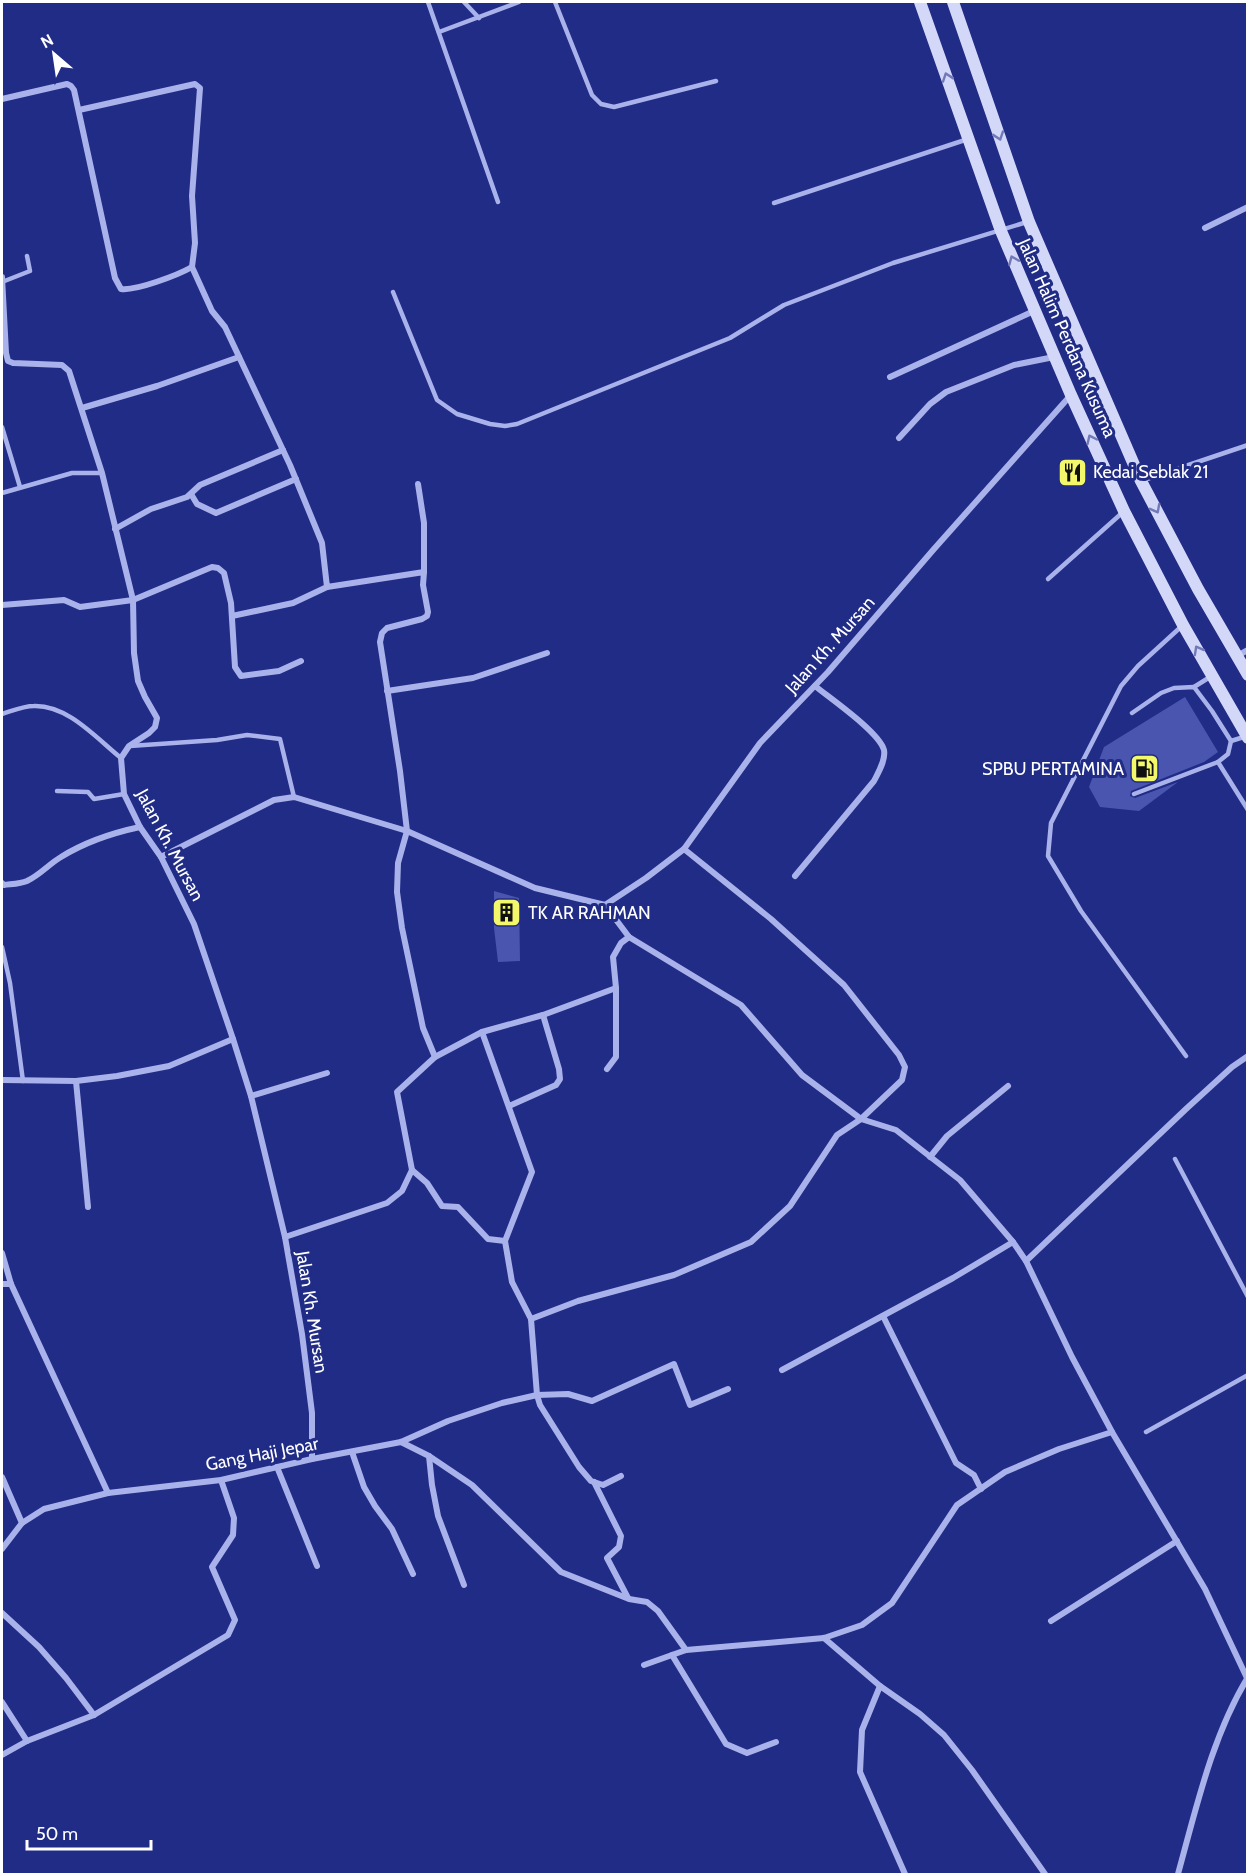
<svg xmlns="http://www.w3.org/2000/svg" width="1249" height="1876" font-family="Cabin,sans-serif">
<rect width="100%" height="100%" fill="#202c86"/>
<g fill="#4955ae">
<polygon points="1185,697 1218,752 1204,762 1131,791 1130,796 1135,798 1178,782 1139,811 1100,807 1089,787 1104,747"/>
<polygon points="494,891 519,898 520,961 498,962 494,928"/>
</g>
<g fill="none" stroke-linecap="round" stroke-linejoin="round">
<g stroke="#a9b2ea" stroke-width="4.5">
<polyline points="428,2 498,202"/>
<polyline points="464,2 479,18"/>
<polyline points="555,2 592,95 601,104 614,107 716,81"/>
<polyline points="439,32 519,2"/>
<polyline points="774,203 968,139"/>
<polyline points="2,282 30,271 27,256"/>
<polyline points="393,292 437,400 457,414 490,424 505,426 517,424 730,338 784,305 893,263 1027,222"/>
<polyline points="2,427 20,487"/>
<polyline points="1144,480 1248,445"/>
<polyline points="2,493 72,473 102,473"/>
<polyline points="1048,579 1122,513"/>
<polyline points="1183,625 1138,666 1121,686 1051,823 1048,856 1081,911 1186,1056"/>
<polyline points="1194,687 1210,677"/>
<polyline points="1132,713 1161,693 1174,688 1194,687 1212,711 1231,741 1228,754 1218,762 1134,794"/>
<path d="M 2,714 C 12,711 23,706 34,706 C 68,705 96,738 121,758"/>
<polyline points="1231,741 1247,736"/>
<polyline points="130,746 217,740 247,735 280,739 294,797"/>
<polyline points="1218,762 1248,810"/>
<polyline points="57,791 88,792 94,799 124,794"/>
<polyline points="2,947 10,983 23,1081"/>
<polyline points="1175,1159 1248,1297"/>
<polyline points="1146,1432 1248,1375"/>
</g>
<g stroke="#a9b2ea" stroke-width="6">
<path d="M 2,99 L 67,84 L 71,86 L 74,90 L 115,278 L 121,289 C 136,291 178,275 192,267 L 195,243 L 192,196 L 200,88 L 195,84 L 79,110"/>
<polyline points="1205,228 1248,207"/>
<polyline points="192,267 212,311 225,327 290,465 322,543 327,587 424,572 423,585 428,612 427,616 422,619 387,628 382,633 380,642 400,771 407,831 398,863 397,892 402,928 423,1028 435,1057"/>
<polyline points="2,277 6,353 8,361 13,363 62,365 69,371 102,473 133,600 134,653 138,681 145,697 157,718 155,727 149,733 129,746 121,758 124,794 140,827 161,857 194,924 233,1039 251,1096 285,1237 302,1334 312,1413 312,1459"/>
<polyline points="890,377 1034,311"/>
<polyline points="82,408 157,386 239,357"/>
<polyline points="899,438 930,404 946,392 1014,365 1054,357"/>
<polyline points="418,484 424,523 424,572"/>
<polyline points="191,494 197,504 216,513 296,479"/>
<polyline points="115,529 151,509 187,497 200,485 283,450"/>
<polyline points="2,605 64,600 80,607 133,600 212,567 218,568 224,573 231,603 235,667 241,676 279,671 301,661"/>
<polyline points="232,616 293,603 327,587"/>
<polyline points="1237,656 1248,650"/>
<polyline points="387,691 473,678 547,653"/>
<polyline points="161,857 274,800 294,797 407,831 535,888 605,905 629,937 741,1005 802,1075 861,1119 896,1130 960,1180 1013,1242 1026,1261 1072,1357 1112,1432 1205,1589 1247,1678"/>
<path d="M 795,876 L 874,781 C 878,773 886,760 884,750 C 879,732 831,699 815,686"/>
<path d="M 2,883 L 4,885 C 11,884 20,884 27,881 C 40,875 49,864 61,857 C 85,842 112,833 140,827"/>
<polyline points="605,905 646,878 684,849 760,743 828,672 934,549 1070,396"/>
<polyline points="482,1032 532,1172 505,1241 512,1282 531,1319"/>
<polyline points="607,1069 616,1057 616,988 613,957 621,943 629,937"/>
<polyline points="2,1080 76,1081 117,1076 169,1066 233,1039"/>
<polyline points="76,1081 88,1207"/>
<polyline points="251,1096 327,1073"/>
<polyline points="509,1106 556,1085 560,1079 559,1069 543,1015"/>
<polyline points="930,1157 947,1136 1008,1086"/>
<polyline points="285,1237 387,1203 402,1191 412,1170"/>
<polyline points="505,1241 488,1239 458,1207 442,1206 427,1183 412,1170 397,1092 435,1057 482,1032 543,1015 616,988"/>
<polyline points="2,1253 11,1284 108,1493"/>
<polyline points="1026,1261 1186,1109 1232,1067 1248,1056"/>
<polyline points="2,1284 11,1284"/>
<polyline points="883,1316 956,1463 974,1475 981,1489"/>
<polyline points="782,1370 953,1278 1013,1242"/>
<polyline points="401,1442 429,1456 472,1485 561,1572 629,1599 647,1602 658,1611 686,1650"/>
<polyline points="352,1452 364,1487 375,1506 392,1529 413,1574"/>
<polyline points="429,1456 432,1485 438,1516 464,1585"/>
<polyline points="277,1467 317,1566"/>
<polyline points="621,1476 603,1485 591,1481 579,1467 540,1405 537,1395 531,1319 578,1301 674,1275 751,1242 790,1206 837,1135 861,1119 902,1080 905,1067 899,1055 844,985 771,919 684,849"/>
<polyline points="2,1477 22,1523"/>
<polyline points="594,1482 621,1536 619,1547 607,1558 628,1598"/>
<polyline points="2,1549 22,1523 44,1509 108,1493 221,1480 312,1459 401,1442 448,1421 502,1403 537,1395 568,1394 592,1401 674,1364 690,1405 728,1389"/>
<polyline points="2,1613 39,1647 66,1678 94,1715"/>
<polyline points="1051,1621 1177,1541"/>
<polyline points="824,1638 880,1686 920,1714 944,1735 972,1770 1045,1874"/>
<polyline points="672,1655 726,1744 747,1753 776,1742"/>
<polyline points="644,1665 686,1650 824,1638 862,1625 892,1603 957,1505 1005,1472 1059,1449 1112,1432"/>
<polyline points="880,1686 862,1730 860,1772 905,1874"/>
<polyline points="2,1702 27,1741"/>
<polyline points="2,1755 27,1741 94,1715 228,1635 235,1620 212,1567 233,1535 234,1518 221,1480"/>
<path d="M 1178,1874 C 1196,1809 1212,1736 1248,1677"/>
</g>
<g stroke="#d4d8f8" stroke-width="12">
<polyline points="920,2 1001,231 1071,395 1124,511 1183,625 1248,738"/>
<polyline points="953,2 1029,222 1141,481 1198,589 1248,675"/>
</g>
</g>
<defs><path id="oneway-chevron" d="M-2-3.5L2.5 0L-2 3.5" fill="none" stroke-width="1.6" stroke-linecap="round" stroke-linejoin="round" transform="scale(1.5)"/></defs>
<g stroke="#7179b9">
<use href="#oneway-chevron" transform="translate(947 77) rotate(-109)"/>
<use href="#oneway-chevron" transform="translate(999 136) rotate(71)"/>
<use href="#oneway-chevron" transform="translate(1013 260) rotate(-113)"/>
<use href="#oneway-chevron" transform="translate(1091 439) rotate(-115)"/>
<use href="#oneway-chevron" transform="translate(1156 509) rotate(62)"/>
<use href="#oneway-chevron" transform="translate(1198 650) rotate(-119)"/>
</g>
<defs>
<symbol id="restaurant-square" viewBox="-11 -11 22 22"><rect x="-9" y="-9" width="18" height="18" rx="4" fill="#f3f76a" stroke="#202c86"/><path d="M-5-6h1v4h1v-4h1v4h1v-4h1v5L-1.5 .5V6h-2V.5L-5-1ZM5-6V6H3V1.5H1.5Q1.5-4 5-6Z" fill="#111"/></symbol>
<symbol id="fuel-square" viewBox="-11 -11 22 22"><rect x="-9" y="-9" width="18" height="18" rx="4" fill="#f3f76a" stroke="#202c86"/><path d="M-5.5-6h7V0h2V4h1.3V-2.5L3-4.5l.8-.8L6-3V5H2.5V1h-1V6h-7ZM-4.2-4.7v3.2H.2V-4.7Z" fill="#111"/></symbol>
<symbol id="building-square" viewBox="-11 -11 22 22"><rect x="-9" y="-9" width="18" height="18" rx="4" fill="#f3f76a" stroke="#202c86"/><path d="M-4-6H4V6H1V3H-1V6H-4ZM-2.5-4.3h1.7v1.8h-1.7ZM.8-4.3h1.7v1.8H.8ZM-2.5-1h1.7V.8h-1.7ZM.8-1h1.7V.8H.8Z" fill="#111"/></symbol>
</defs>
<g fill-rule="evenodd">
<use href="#restaurant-square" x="1056" y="456" width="33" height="33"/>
<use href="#fuel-square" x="1128" y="752" width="33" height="33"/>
<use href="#building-square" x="490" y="896" width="33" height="33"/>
</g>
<g text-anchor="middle" stroke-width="6" stroke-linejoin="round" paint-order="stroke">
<g font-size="18" fill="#fff" stroke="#202c86">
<text transform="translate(1067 338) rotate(66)" y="6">Jalan Halim Perdana Kusuma</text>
<text transform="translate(830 645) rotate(-48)" y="6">Jalan Kh. Mursan</text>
<text transform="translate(170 845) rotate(62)" y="6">Jalan Kh. Mursan</text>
<text transform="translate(312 1312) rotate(81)" y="6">Jalan Kh. Mursan</text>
<text transform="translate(262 1454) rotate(-11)" y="6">Gang Haji Jepar</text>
</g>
<g font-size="18" fill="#fff" stroke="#202c86" text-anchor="start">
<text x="1093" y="478">Kedai Seblak 21</text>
<text x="1124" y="775" text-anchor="end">SPBU PERTAMINA</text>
<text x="528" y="919">TK AR RAHMAN</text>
</g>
</g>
<rect width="1249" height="1876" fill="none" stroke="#ffffff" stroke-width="6"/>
<g transform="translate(54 54) rotate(331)" stroke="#202c86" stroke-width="4.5" paint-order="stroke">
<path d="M0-4.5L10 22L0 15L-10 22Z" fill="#ffffff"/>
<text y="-9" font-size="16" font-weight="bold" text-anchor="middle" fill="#ffffff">N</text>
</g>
<path d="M27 1840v9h124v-9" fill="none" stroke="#ffffff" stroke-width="3"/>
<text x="36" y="1840" font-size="18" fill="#ffffff" stroke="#202c86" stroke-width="4.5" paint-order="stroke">50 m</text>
</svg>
